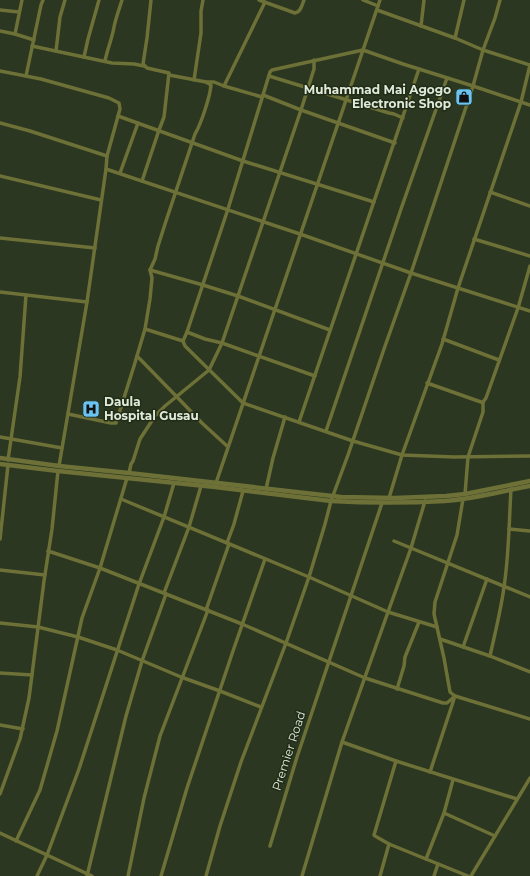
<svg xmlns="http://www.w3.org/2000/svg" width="530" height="876" font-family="Montserrat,sans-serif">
<rect width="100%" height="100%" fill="#2b3720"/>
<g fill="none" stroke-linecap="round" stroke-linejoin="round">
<g stroke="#6d7037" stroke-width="3.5">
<path d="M 259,0 L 295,13 C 301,12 302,5 304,0"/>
<polyline points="363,0 378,6"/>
<polyline points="0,10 19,12"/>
<polyline points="377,10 455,38 483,50 530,65"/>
<polyline points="421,26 424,0"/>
<polyline points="0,31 15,34 34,40"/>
<polyline points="15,34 22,0"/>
<polyline points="455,38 464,0"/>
<polyline points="32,46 112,63 134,64 144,66"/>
<polyline points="56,51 60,17 65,0"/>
<polyline points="84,57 88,39 99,0"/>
<path d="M 105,61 C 107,50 112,39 114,27 C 116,17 119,10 122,0"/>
<polyline points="0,71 41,79 109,98 119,103 120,109 107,156 106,169 87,302 59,466"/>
<polyline points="26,76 41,5 43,0"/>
<polyline points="269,76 389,113 394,114 403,118"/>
<polyline points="194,80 201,33 201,11 203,0"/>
<polyline points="207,82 214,82 224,86 265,2"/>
<polyline points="224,86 262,97"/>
<polyline points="263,95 301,110 395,143"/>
<polyline points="118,116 243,161 374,202"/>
<polyline points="0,123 30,131 107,156"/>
<polyline points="106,169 300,234 411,273 530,311"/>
<polyline points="120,173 138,123"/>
<polyline points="0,176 101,200"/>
<polyline points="142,181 159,130 164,117 169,73 147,68 143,64 147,38 151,0"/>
<polyline points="490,192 530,206"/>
<polyline points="0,238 95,248"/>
<polyline points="474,239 530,256"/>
<polyline points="150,270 203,285 238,296 330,330"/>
<polyline points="0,292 87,302"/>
<polyline points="145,329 183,341 185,346 243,403 353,441 402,455 454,457 530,456"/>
<polyline points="187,332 205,339 222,343 315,376"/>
<polyline points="443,339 499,360"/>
<polyline points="183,341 187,332 228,209 270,72 272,70 363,50 403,64 473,86 530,105"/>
<polyline points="137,356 177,397 202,423 227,446"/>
<polyline points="427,383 481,402 483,402 486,398 518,308 530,266"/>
<path d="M 68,414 L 111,423 L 116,423 L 134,366 L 145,329 L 150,299 L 152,278 L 150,270 L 155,259 L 158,246 L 166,221 L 195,134 C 201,124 210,97 211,85 L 206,82 L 169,75"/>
<polyline points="299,422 419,69"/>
<polyline points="326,431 401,209 447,78"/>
<polyline points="0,437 62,448"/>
<polyline points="8,460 20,377 26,295"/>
<polyline points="129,473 131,464 133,461 140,439 155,416 165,406 209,370 222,343 301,110 314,69 314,60"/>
<polyline points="216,483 380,0"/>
<polyline points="266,489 273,458 285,417"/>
<polyline points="465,494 468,457 483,412 483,402"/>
<polyline points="389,498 402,455 442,344 458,288 521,102 530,65"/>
<polyline points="121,499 309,577 388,612 437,627"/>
<polyline points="463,499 457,535 435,602 434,614 444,658 450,692 455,696 530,719"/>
<polyline points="509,529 530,531"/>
<polyline points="0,539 8,465"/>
<polyline points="394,541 530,597"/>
<polyline points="227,543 234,524 243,491"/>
<polyline points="48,551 100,568 242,624 365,678 443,703 447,703 455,696"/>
<polyline points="0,570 45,575"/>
<polyline points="164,593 189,527 201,486"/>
<polyline points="206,610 229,544"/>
<polyline points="0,623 38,627 78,637 117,650 181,677 220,691 261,707"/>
<polyline points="440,639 490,656 530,672"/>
<polyline points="463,647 487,579"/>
<path d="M 490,656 C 495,633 501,610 504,587 C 509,555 509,522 511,489"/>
<polyline points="0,673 32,675"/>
<polyline points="397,689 404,666 405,657 419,622"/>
<polyline points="0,725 23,729"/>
<polyline points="342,742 396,761 517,799"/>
<polyline points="396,761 374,835 375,836 389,844 468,876"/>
<polyline points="430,772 454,699"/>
<polyline points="0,794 20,739 29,698 44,581 52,529 58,471"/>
<polyline points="444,813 495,836"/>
<polyline points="0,833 92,876"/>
<polyline points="16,841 40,790 57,731 82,618 100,568 127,478"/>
<polyline points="270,846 297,757 382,503"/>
<polyline points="426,859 444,813 453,780"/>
<polyline points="37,876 47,855 79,769 139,584 164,517 174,483"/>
<polyline points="87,876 126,716 142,661 166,594"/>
<polyline points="128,876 144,798 160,736 208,610"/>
<polyline points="161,876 187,788 233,651 265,559"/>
<polyline points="206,876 220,826 241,762 286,643 309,577 325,524 331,501 348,455 384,349 411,273 473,86 483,50 495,18 500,0"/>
<polyline points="302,876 342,742 388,612 411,548 425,501"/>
<polyline points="380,876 389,844"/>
<polyline points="434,876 438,864"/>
<polyline points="471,876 530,778"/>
</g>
<g stroke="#6d7037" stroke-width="4.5">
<polyline points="0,458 59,466 129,473 341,497 395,498 446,496 465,494 530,481"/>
<path d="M 0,464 L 58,471 L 215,487 L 331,501 C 369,503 407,503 445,501 C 474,499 502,491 530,486"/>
</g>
</g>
<defs>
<symbol id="shop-square" viewBox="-11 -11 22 22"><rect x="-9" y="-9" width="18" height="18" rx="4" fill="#6ac3f1" stroke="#212d16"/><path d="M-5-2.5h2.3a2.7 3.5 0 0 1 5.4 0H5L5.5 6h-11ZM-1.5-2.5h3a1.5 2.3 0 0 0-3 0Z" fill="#111"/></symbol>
<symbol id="hospital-square" viewBox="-11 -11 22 22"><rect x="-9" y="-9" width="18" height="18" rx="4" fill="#6ac3f1" stroke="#212d16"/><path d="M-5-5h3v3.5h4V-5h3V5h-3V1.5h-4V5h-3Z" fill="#111"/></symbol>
</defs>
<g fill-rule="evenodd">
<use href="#shop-square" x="454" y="87" width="20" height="20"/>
<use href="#hospital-square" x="81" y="399" width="20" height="20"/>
</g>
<g text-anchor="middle" stroke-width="3" stroke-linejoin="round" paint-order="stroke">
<g font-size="12" font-weight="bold" fill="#e1e9db" stroke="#212d16" text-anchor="end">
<text x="451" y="94">Muhammad Mai Agogo<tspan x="451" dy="14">Electronic Shop</tspan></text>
<text x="104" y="406" text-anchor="start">Daula<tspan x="104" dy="14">Hospital Gusau</tspan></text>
</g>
<g font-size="12" fill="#e1e9db" stroke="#212d16">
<text transform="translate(289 751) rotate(-72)" y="4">Premier Road</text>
</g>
</g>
</svg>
